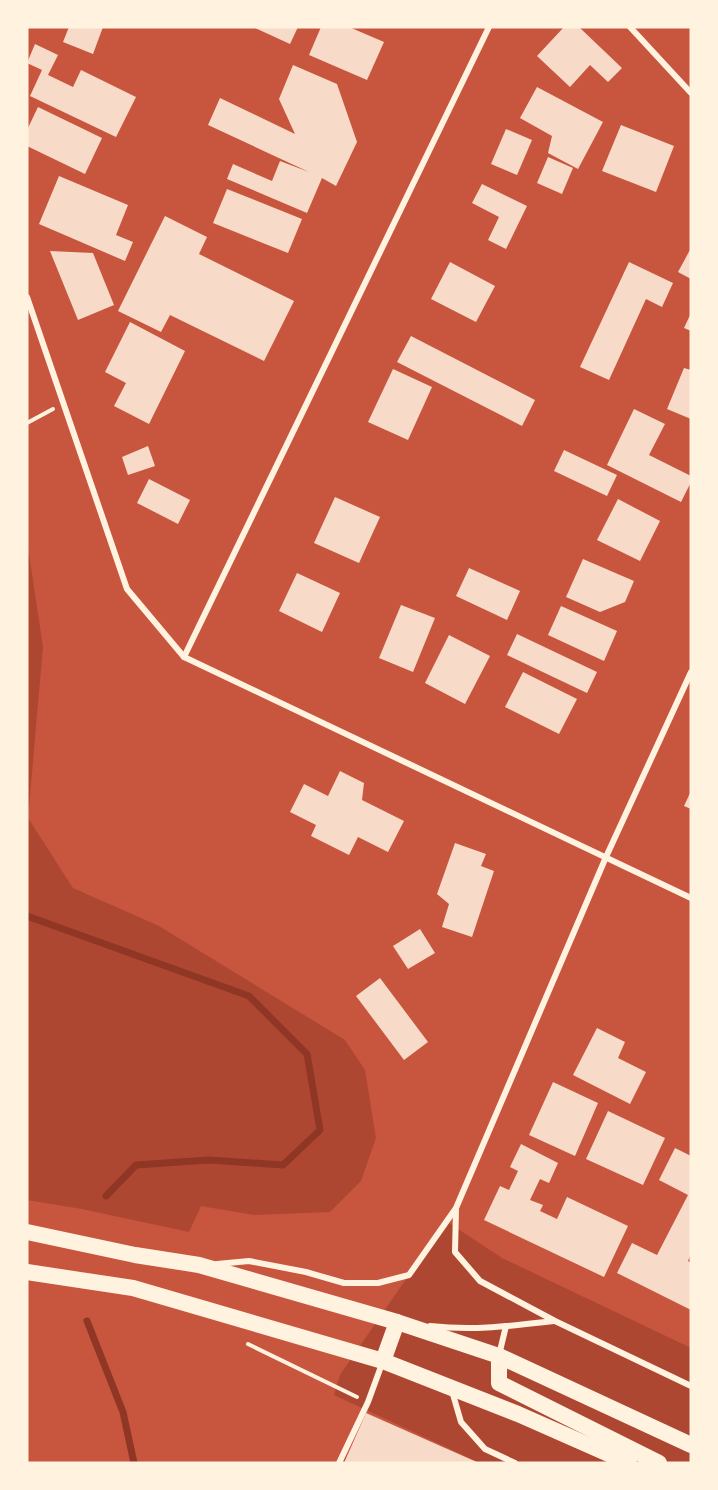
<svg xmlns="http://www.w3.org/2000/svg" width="718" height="1490" font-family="Manrope,sans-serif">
<rect width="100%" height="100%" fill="#c8553d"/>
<g fill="#ae4732">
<polygon points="27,541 43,647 28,818 73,888 159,926 345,1040 365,1070 376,1138 361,1181 330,1212 254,1215 201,1206 189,1232 82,1209 27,1200"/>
<polygon points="446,1221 502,1258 691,1348 691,1463 480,1463 334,1395 340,1375"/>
</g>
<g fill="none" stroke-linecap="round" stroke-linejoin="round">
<g stroke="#8f3625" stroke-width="7">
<polyline points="27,916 249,996 307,1054 320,1130 283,1165 209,1160 136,1165 106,1196"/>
<polyline points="87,1321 123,1412 134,1463"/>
</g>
</g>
<g fill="#f7dbc8">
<polygon points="69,27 103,27 93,54 63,42"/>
<polygon points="253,27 298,27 290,44"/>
<polygon points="321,27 349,27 384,42 367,80 309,55"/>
<polygon points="564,27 579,27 622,68 608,82 590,65 570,87 537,56"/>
<polygon points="35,44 58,55 48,75 73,87 81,70 136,97 116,137 30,96 42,70 27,63"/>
<polygon points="293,65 337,84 357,142 336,186 322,178 307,213 227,179 233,164 272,181 280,161 309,172 208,125 220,98 295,134 279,99"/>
<polygon points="537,87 603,122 578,169 548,153 552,136 520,118"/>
<polygon points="38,107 102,138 85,174 27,146 27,130"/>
<polygon points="621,125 674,146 656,192 602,171"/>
<polygon points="506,129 532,140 517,175 491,164"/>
<polygon points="548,157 573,168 562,194 537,183"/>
<polygon points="59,176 128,205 116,235 133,242 125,261 39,224"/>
<polygon points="482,184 527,206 506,249 488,240 499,217 472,203"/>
<polygon points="227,189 302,219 288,253 213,223"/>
<polygon points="165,216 207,237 199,254 294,301 264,361 170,315 161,332 118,311"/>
<polygon points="691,248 691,279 678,272"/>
<polygon points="50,251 93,253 114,305 78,320"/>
<polygon points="450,262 495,286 476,322 431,299"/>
<polygon points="629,262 673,283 662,307 646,299 609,380 580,367"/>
<polygon points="691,313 691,331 684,328"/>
<polygon points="130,322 185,351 149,424 114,406 126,383 105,372"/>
<polygon points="411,336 535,400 522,426 397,362"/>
<polygon points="684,368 691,370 691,419 667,409"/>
<polygon points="393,369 432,387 408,440 368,422"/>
<polygon points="634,409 665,424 649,455 691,476 691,482 681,502 607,465"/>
<polygon points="148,446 155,466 128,475 122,457"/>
<polygon points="564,450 617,475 607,496 554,471"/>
<polygon points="149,479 190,500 178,524 137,503"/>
<polygon points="335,497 380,517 359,563 314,543"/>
<polygon points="618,499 660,521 640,561 597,540"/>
<polygon points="583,559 634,581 625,602 600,612 566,597"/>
<polygon points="469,568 520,591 507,620 456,596"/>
<polygon points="297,573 340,593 322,632 279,611"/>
<polygon points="401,605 435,618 413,672 379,658"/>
<polygon points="561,606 617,631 604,661 548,635"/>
<polygon points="517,634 597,672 587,693 507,655"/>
<polygon points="449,635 490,656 465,704 425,683"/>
<polygon points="523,672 577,699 559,734 505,707"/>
<polygon points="340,771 364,783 362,800 404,821 388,852 358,837 349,855 311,836 316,825 290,812 304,784 328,796"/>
<polygon points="691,791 691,809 684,806"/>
<polygon points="455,843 486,854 481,866 494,871 472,937 442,927 449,904 437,894"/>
<polygon points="420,929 435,953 408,969 393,946"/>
<polygon points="380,978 428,1042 404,1060 356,996"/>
<polygon points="597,1028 625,1042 618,1058 646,1072 630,1104 573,1075"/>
<polygon points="553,1082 598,1103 575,1156 529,1135"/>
<polygon points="608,1111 665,1138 643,1185 586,1159"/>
<polygon points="521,1144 558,1163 549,1183 540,1179 530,1200 543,1205 540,1211 557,1219 567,1197 628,1226 604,1277 484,1220 500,1186 509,1190 518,1171 510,1167"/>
<polygon points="675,1148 691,1156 691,1254 688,1261 691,1263 691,1310 617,1273 632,1243 657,1255 688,1195 659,1180"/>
<polygon points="366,1413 479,1463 344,1463"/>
</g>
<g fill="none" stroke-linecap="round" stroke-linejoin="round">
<g stroke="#fff3e0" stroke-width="4">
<polyline points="27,423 53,409"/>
<polyline points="248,1344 357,1397"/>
</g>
<g stroke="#fff3e0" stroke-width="6">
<polyline points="630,27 691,93"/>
<polyline points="27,297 127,589 184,657 691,898"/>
<polyline points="184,657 489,27"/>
<polyline points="456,1209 455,1252 480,1281 555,1321 691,1386"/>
<polyline points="217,1264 249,1261 306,1272 344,1283 378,1283 409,1275 456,1208 606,857 691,672"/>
<path d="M 430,1326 C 475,1331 510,1326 554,1321"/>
<polyline points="499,1355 506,1326"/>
<polyline points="452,1391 461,1422 485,1449 515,1463"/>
<polyline points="339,1463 368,1402 383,1361"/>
</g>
<g stroke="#fff3e0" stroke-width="16">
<polyline points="27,1232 135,1255 199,1265 397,1322 499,1356 691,1445"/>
<polyline points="27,1272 133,1288 383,1361 518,1414 629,1463"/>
<polyline points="499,1356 499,1383 659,1463"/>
<polyline points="383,1361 397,1322"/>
</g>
</g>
<rect width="718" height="1490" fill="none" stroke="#fff3e0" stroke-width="57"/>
</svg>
